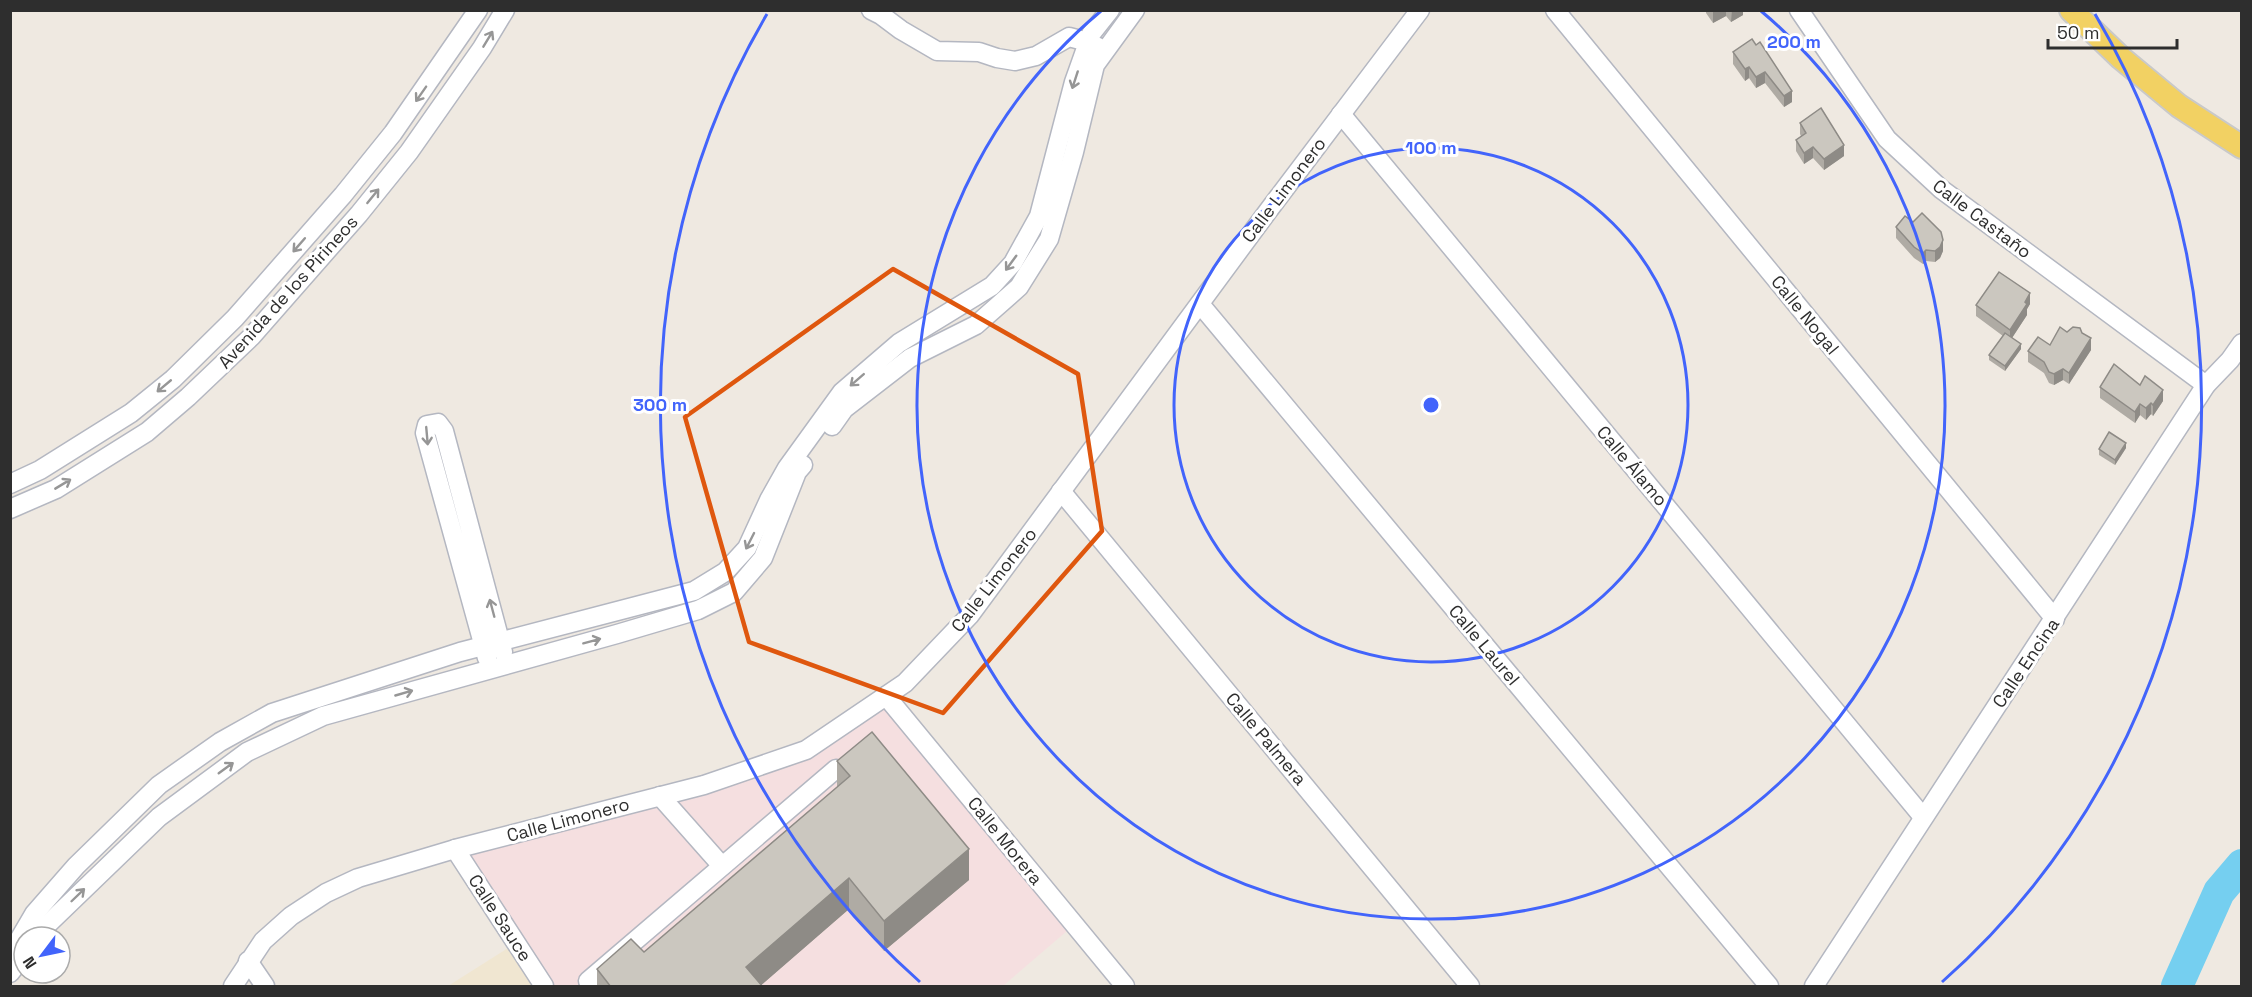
<svg xmlns="http://www.w3.org/2000/svg" width="2252" height="997" font-family="'Space Grotesk',sans-serif">
<rect width="100%" height="100%" fill="#efe9e1"/>
<polygon fill="#f0e6d1" points="516,943 544,986 448,986"/>
<polygon fill="#f5dfe0" points="886,696 1074,925 1003,986 544,986 455,849 806,750"/>
<g fill="none" stroke-linecap="round" stroke-linejoin="round">
<polyline stroke="#75cff0" stroke-width="32" points="2177,986 2219,892 2242,865"/>
<defs>
<g id="minor">
<polyline points="871,10 881,15 901,30 937,51 979,52 997,58 1015,61 1036,56 1069,37 1088,42 1098,47"/>
<polyline points="1555,10 2055,619"/>
<polyline points="1799,10 1887,139 1941,189 2206,385"/>
<polyline points="1341,114 1923,817"/>
<polyline points="1200,304 1769,986"/>
<polyline points="832,426 844,409 910,358 976,325 1019,287 1049,239 1074,152 1095,65 1135,10"/>
<polyline points="10,484 40,470 131,413 173,379 235,318 343,195 393,133 478,10"/>
<polyline points="1061,491 1470,986"/>
<polyline points="10,509 56,489 147,432 188,397 251,337 359,214 409,152 482,48 505,10"/>
<polyline points="487,658 425,433 427,425 438,423 444,431 503,652"/>
<polyline points="886,696 1125,986"/>
<polyline points="660,796 722,866"/>
<polyline points="455,849 544,986"/>
<polyline points="38,937 47,925 159,817 247,752 323,716 617,634 698,610 734,592 763,558 797,472 803,465"/>
<polyline points="10,955 34,914 76,866 159,785 220,742 272,713 460,652 694,591 725,572 747,548 769,500 787,468 842,392 899,343 992,286 1013,263 1039,216 1074,82 1091,34 1110,10"/>
<polyline points="248,961 265,986"/>
<polyline points="10,973 24,955"/>
<polyline points="588,981 836,769"/>
<polyline points="233,986 263,941 291,916 326,893 358,878 455,849 704,785 806,750 905,683 970,615 1268,211 1420,10"/>
<polyline points="1814,986 2206,385 2230,360 2242,343"/>
</g>
<polyline id="major" points="2071,10 2121,58 2179,106 2242,147"/>
</defs>
<use href="#minor" stroke="#b4b7c1" stroke-width="21"/>
<use href="#major" stroke="#c9c9c9" stroke-width="26"/>
<use href="#minor" stroke="#fff" stroke-width="18"/>
<use href="#major" stroke="#f2d163" stroke-width="22"/>
</g>
<g fill="#afaba4">
<polygon points="1706,10 1743,10 1743,15 1731,22 1726,16 1713,23 1706,13"/>
<polygon points="1752,39 1792,102 1784,107 1765,83 1756,88 1749,78 1745,81 1733,64 1733,52"/>
<polygon points="1800,123 1844,156 1824,170 1813,158 1804,164 1796,151 1796,140 1801,136 1800,134"/>
<polygon points="1896,227 1943,251 1940,258 1935,262 1926,261 1923,264 1914,258 1896,238"/>
<polygon points="2030,304 2027,309 2027,315 2012,338 2021,349 2005,371 1989,360 1989,355 2003,336 1976,316 1976,305"/>
<polygon points="2050,345 2091,350 2069,384 2063,380 2054,385 2049,383 2044,373 2028,362 2028,351"/>
<polygon points="2140,385 2163,401 2153,416 2151,414 2146,420 2140,415 2135,423 2100,398 2100,387"/>
<polygon points="2126,448 2115,465 2099,455 2099,449"/>
<polygon points="837,761 969,880 884,951 849,909 761,985 763,987 597,987 597,969 644,952 837,787"/>
</g>
<g fill="#8e8b86">
<polygon points="1716,10 1726,10 1726,16 1713,23 1713,12"/>
<polygon points="1732,10 1743,10 1743,15 1731,22"/>
<polygon points="1749,67 1749,78 1745,81 1745,69"/>
<polygon points="1765,72 1765,83 1756,88 1756,77"/>
<polygon points="1792,91 1792,102 1784,107 1784,96"/>
<polygon points="1844,145 1844,156 1824,170 1824,159"/>
<polygon points="1813,147 1813,158 1804,164 1804,153"/>
<polygon points="1943,240 1943,251 1940,258 1935,262 1935,251"/>
<polygon points="1926,250 1926,261 1923,264 1923,253"/>
<polygon points="2030,293 2030,304 2027,309 2027,315 2010,341 2010,330"/>
<polygon points="2091,338 2091,350 2069,384 2069,373"/>
<polygon points="2021,344 2021,349 2005,371 2005,366"/>
<polygon points="2063,369 2063,380 2054,385 2054,374"/>
<polygon points="2163,390 2163,401 2153,416 2153,405"/>
<polygon points="2151,403 2151,414 2146,420 2146,408"/>
<polygon points="2140,404 2140,415 2135,423 2135,412"/>
<polygon points="2126,443 2126,448 2115,465 2115,460"/>
<polygon points="969,849 969,880 884,951 884,921"/>
<polygon points="849,878 849,909 759,987 746,967"/>
</g>
<g fill="#cbc7bf" stroke="#8e8b86" stroke-width="1.5">
<polygon points="1752,39 1756,45 1760,42 1792,91 1784,96 1765,72 1756,77 1749,67 1745,69 1733,52"/>
<polygon points="1821,108 1844,145 1824,159 1813,147 1804,153 1796,140 1806,133 1800,123"/>
<polygon points="1922,213 1941,232 1943,240 1940,247 1935,251 1926,250 1923,253 1914,247 1896,227 1905,216 1913,222"/>
<polygon points="1999,272 2030,293 2025,302 2027,304 2010,330 1976,305"/>
<polygon points="2060,327 2067,332 2073,327 2080,328 2082,333 2091,338 2069,373 2063,369 2054,374 2049,372 2044,362 2028,351 2038,337 2050,345"/>
<polygon points="2005,333 2021,344 2005,366 1989,355"/>
<polygon points="2114,364 2140,385 2145,376 2163,390 2153,405 2151,403 2146,408 2140,404 2135,412 2100,387"/>
<polygon points="2109,432 2126,443 2115,460 2099,449"/>
<polygon points="872,732 969,849 884,921 849,878 746,967 763,987 611,987 597,969 631,939 644,952 850,776 837,761"/>
</g>
<defs><path id="oneway-shaft" d="M-6 0H5M1.5-3L5.5 0L1.5 3" fill="none" stroke-width="1.6" stroke-linecap="round" stroke-linejoin="round" transform="scale(1.5)"/></defs>
<g stroke="#969696">
<use href="#oneway-shaft" transform="translate(488 39) rotate(-59)"/>
<use href="#oneway-shaft" transform="translate(1075 80) rotate(108)"/>
<use href="#oneway-shaft" transform="translate(421 94) rotate(125)"/>
<use href="#oneway-shaft" transform="translate(373 196) rotate(-51)"/>
<use href="#oneway-shaft" transform="translate(299 245) rotate(131)"/>
<use href="#oneway-shaft" transform="translate(1011 263) rotate(126)"/>
<use href="#oneway-shaft" transform="translate(857 380) rotate(139)"/>
<use href="#oneway-shaft" transform="translate(164 386) rotate(140)"/>
<use href="#oneway-shaft" transform="translate(427 436) rotate(85)"/>
<use href="#oneway-shaft" transform="translate(63 484) rotate(-31)"/>
<use href="#oneway-shaft" transform="translate(750 541) rotate(117)"/>
<use href="#oneway-shaft" transform="translate(492 608) rotate(-105)"/>
<use href="#oneway-shaft" transform="translate(592 641) rotate(-15)"/>
<use href="#oneway-shaft" transform="translate(404 693) rotate(-16)"/>
<use href="#oneway-shaft" transform="translate(226 768) rotate(-36)"/>
<use href="#oneway-shaft" transform="translate(78 895) rotate(-44)"/>
</g>
<path fill="none" stroke="#df570e" stroke-width="4.5" stroke-linejoin="round" d="M 893,269 L 1078,374 L 1102,531 L 943,713 L 749,642 L 685,417 Z"/>
<g fill="none" stroke="#4264fb" stroke-width="3">
<circle cx="1431" cy="405" r="257"/>
<path d="M1761 11A514 514 0 1 1 1101 11"/>
<path d="M920 982A771 771 0 0 1 767 14M2095 14A771 771 0 0 1 1942 982"/>
</g>
<g text-anchor="middle" stroke-width="6" stroke-linejoin="round" paint-order="stroke">
<g font-size="18" fill="#2e2e2e" stroke="#fff">
<text transform="translate(1284 190) rotate(-53)" y="6">Calle Limonero</text>
<text transform="translate(1982 219) rotate(37)" y="6">Calle Castaño</text>
<text transform="translate(288 292) rotate(-48)" y="6">Avenida de los Pirineos</text>
<text transform="translate(1805 315) rotate(51)" y="6">Calle Nogal</text>
<text transform="translate(1632 466) rotate(50)" y="6">Calle Álamo</text>
<text transform="translate(994 580) rotate(-52)" y="6">Calle Limonero</text>
<text transform="translate(1484 645) rotate(50)" y="6">Calle Laurel</text>
<text transform="translate(2026 663) rotate(-56)" y="6">Calle Encina</text>
<text transform="translate(1266 739) rotate(50)" y="6">Calle Palmera</text>
<text transform="translate(568 820) rotate(-15)" y="6">Calle Limonero</text>
<text transform="translate(1005 841) rotate(51)" y="6">Calle Morera</text>
<text transform="translate(500 918) rotate(57)" y="6">Calle Sauce</text>
</g>
</g>
<circle cx="1431" cy="405" r="9" fill="#4264fb" stroke="#fff" stroke-width="3"/>
<g font-size="18" text-anchor="middle" font-weight="bold" fill="#4264fb" stroke="#fff" stroke-width="6" stroke-linejoin="round" paint-order="stroke">
<text x="1794" y="48">200 m</text>
<text x="1431" y="154">100 m</text>
<text x="660" y="411">300 m</text>
</g>
<rect width="2252" height="997" fill="none" stroke="#2e2e2e" stroke-width="24"/>
<g transform="translate(42 955) rotate(238)"><circle r="28" fill="#ffffff" stroke="#ababab" stroke-width="1.5"/>
<path d="M0-4.5L10 22L0 15L-10 22Z" fill="#4264fb"/>
<text y="-9" font-size="16" font-weight="bold" text-anchor="middle" fill="#2e2e2e">N</text>
</g>
<path d="M2048 39v9h129v-9" fill="none" stroke="#2e2e2e" stroke-width="3"/>
<text x="2057" y="39" font-size="18" fill="#2e2e2e" stroke="#ffffff" stroke-width="4.5" paint-order="stroke">50 m</text>
</svg>
